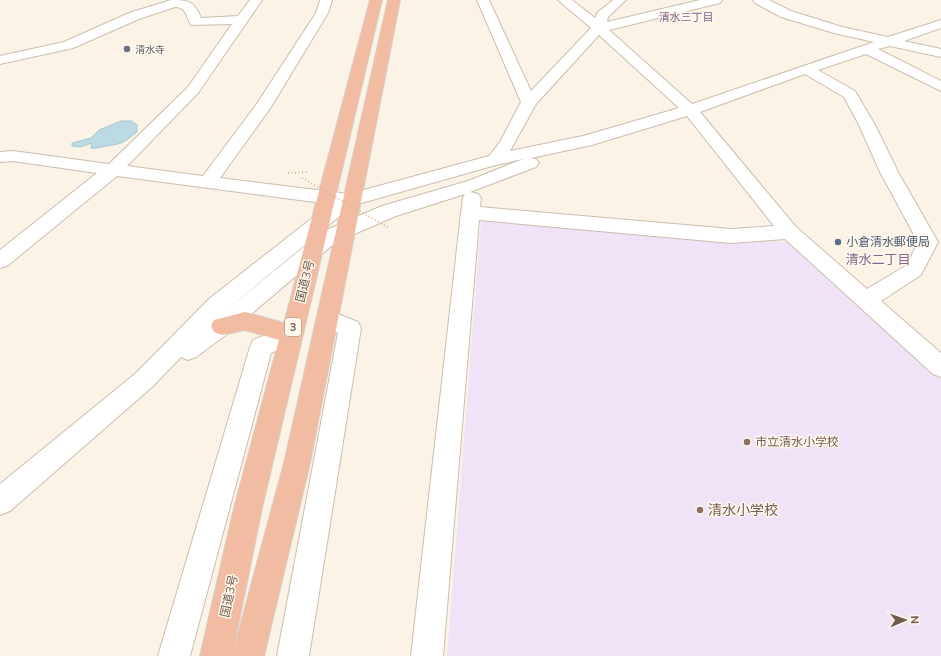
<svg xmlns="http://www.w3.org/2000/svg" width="941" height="656" font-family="Mulish,'Noto Sans JP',sans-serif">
<rect width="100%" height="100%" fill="#fbf4e6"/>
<polygon fill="#f1e3f7" points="481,221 787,242 941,364 941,656 447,656"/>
<path fill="#bcdae3" stroke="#a3c9d4" d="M 121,121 L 132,121 L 137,125 L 137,132 C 124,142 123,144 106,146 C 101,147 97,149 91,148 L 92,143 L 80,147 L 72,146 L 72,143 L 91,138 L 99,130 Z"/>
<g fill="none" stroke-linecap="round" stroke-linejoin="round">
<defs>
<g id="minor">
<path d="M 171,0 C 189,0 194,1 201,18 L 238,16 L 250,0 L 262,0 L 198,93 L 127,166 L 203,176 L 256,105 L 316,13 L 320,0 L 332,0 L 328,13 L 271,107 L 220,178 L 349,194 L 489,156 L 500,142 L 521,102 L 477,0 L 489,0 L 531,91 L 591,28 L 558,0 L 572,0 L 595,18 L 597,13 L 613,0 L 626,0 L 608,17 L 607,22 L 700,0 L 722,0 L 720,3 L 609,30 L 692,104 L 874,42 L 834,33 L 781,17 L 755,3 L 753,0 L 769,0 L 791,11 L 842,27 L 888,37 L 941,20 L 941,28 L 904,41 L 941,49 L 941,57 L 890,46 L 878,49 L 941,81 L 941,91 L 866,54 L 818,70 L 855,91 L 875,125 L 898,172 L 938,242 L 921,275 L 881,301 L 941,353 L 941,377 L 933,374 L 785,239 L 731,243 L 479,220 L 443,656 L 411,656 L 461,213 L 463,198 L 465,194 L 396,216 L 336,242 L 230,332 L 196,357 L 188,360 L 181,357 L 152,387 L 10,511 L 0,515 L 0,484 L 136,373 L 209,299 L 330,204 L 117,176 L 7,266 L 0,268 L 0,250 L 97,173 L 13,161 L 0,162 L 0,152 L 13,151 L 109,164 L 188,87 L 232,24 L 191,25 C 186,17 187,7 175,7 L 139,19 L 73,48 L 0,64 L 0,56 L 64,42 L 129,13 ZM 599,35 L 679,108 L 583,136 L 510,151 L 536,104 ZM 805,74 L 844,97 L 859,125 L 880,172 L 918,242 L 907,265 L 867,289 L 796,227 L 700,112 ZM 687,116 L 774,226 L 731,229 L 480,207 L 481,198 L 478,194 L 470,192 L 536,167 L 539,163 L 536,159 L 531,158 L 592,145 ZM 523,159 L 468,181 L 382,206 L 322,232 L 224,312 L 342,214 L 358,204 L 496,165 Z"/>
<polygon points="328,310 358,322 361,328 309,656 277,656 338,333 320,325 317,319 320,313"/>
<polygon points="291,325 299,328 302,334 299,340 271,353 190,656 158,656 250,347 253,340"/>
</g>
<g id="highway">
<polygon points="370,0 382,0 262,508 232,656 200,656 234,508 279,340 245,330 222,335 214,332 211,326 214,320 245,312 284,323"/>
<polygon points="388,0 400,0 310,463 264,656 232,656 284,463"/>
</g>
</defs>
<use href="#minor" stroke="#ccbdad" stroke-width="2"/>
<use href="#highway" stroke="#d8d2cd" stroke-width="2"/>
<polyline stroke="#d3b9a3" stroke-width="2" stroke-dasharray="1 2.5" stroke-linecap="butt" points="288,173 307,172"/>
<use href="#minor" fill="#fff" fill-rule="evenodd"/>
<use href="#highway" fill="#f1bca1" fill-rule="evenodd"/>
<polyline stroke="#d3b9a3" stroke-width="2" stroke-dasharray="1 2.5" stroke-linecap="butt" points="302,178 389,228"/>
</g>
<circle fill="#6b7280" stroke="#fef8ec" stroke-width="1.5" cx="127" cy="49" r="4"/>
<circle fill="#5c6f8a" stroke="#fef8ec" stroke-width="1.5" cx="838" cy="242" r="4"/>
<g fill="#8d6e63" stroke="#fef8ec" stroke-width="1.5">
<circle cx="747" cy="442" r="4"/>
<circle cx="700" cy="510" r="4"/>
</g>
<g text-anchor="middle" stroke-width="3" stroke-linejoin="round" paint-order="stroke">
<g font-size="10" fill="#5b616d" stroke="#fef8ec" text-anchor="start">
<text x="135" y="53">清水寺</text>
</g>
<g font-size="11" fill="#84648e" stroke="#fef8ec">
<text x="686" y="21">清水三丁目</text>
</g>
<rect fill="#fef8ec" stroke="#9c8c7c" stroke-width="1" x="285" y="318" width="16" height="18" rx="3"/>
<g font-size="11" font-weight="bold" fill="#725d4c">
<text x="293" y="331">3</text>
</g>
<g font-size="12" fill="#4e5e75" stroke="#fef8ec" text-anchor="start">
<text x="846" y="246">小倉清水郵便局</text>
</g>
<g font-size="12" fill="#725d4c" stroke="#fef8ec">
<text transform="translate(305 281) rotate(-76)" y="4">国道3号</text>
<text transform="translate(229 596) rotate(-78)" y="4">国道3号</text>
</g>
<g font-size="12" fill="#785e54" stroke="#fef8ec" text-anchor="start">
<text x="755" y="446">市立清水小学校</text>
</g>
<g font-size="13" fill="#84648e" stroke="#fef8ec">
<text x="878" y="264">清水二丁目</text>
</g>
<g font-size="14" fill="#785e54" stroke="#fef8ec" text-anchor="start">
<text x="708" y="515">清水小学校</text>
</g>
</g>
<g transform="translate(905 620) rotate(88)" stroke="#fef8ec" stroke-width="3" paint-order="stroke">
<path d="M0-3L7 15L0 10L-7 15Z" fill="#725d4c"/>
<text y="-6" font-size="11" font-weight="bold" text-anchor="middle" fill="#725d4c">N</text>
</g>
</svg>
